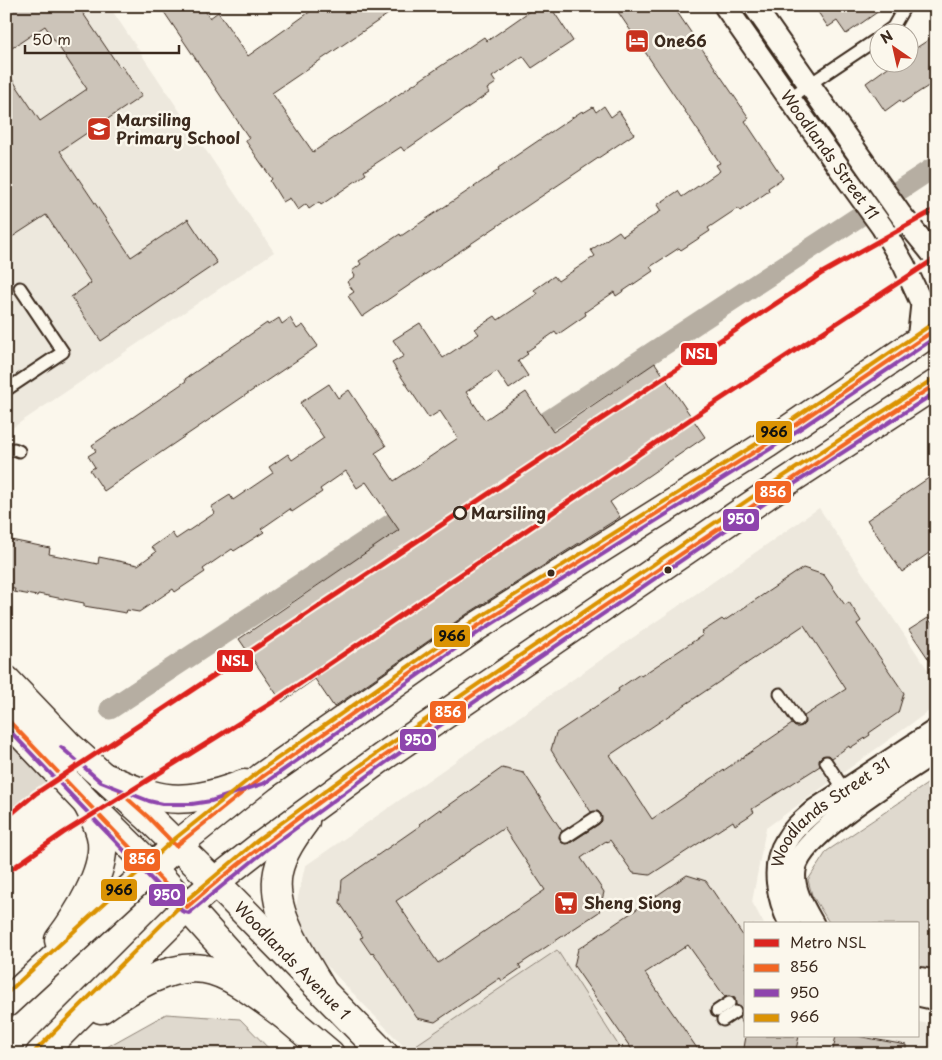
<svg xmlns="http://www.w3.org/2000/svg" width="942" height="1060" font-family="'Playpen Sans',sans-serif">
<rect width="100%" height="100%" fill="#fbf7ec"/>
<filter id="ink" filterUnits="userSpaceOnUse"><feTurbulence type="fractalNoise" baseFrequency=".02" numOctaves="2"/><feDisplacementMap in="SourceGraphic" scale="10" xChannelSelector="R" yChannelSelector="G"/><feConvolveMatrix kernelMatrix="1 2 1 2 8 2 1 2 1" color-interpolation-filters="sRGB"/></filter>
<g filter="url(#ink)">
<g fill="#ede8dd">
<polygon points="6,6 109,6 274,252 6,432"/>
<polygon points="819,508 936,682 936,706 766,828 752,902 764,924 746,924 746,1036 918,1036 918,1022 936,1025 936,1054 411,1054 308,946 296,906 305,866"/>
</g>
<g fill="#dfd9ce" stroke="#8d8276">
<polygon points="6,740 46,782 6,815"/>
<polygon points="936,778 936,975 918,971 918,924 830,924 812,895 808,880 827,851"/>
<polygon points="557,950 624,1054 426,1054 416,1045"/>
<polygon points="166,1014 240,1019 274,1054 99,1054 105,1048"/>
</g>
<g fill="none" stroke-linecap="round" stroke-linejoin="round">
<g stroke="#b6aea2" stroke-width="21">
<polyline points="522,438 936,166"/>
<polyline points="110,709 417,507"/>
</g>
</g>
<g fill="#ccc4b9" stroke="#3b2a1e" fill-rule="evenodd">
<polygon points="6,6 78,6 120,68 122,66 142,96 60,151 131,257 188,219 217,263 101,341 71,297 91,283 46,215 6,241 6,70 40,121 87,89 45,26 6,52"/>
<polygon points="160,6 202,6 210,18 218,12 248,56 318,6 400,6 272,93 313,152 484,37 487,41 537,6 550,6 573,41 532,68 523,56 492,77 496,83 487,89 489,93 404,151 401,147 364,171 366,174 321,205 319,202 309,209 306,204 298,210 290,198 283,202 270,181 272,179 245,140 249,138"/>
<polygon points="614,6 673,6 749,118 745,121 783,178 768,188 769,191 740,211 738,208 708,228 710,231 681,250 679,248 650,267 653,271 616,296 614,292 585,312 586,315 557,335 555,332 526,352 528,354 518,361 528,376 509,389 497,371 466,392 485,420 526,392 553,432 655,363 705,437 610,502 620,517 467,614 334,707 315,679 282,702 239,639 399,530 366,482 357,488 346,471 320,489 322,492 292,512 290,509 261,529 264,532 234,551 232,549 203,569 205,572 175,592 173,589 139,612 127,610 126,613 84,606 84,603 38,594 37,596 14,592 15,589 6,588 6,539 50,548 49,554 98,564 99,557 138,565 156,552 152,547 172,533 176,539 215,513 211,507 230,495 233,500 273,473 269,467 288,454 292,460 324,438 300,403 329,384 338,398 349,390 386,446 375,453 394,481 458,438 440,411 429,418 392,363 404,356 393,340 420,323 443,358 479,334 475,329 495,316 498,320 537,294 534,290 554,276 558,281 595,256 591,250 619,231 623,236 661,211 657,205 678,191 682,197 720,171 716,165 720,163"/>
<polygon points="814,6 886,6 846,34 837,21 828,27"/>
<polygon points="936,35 936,76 928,81 930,85 919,92 902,103 900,100 885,111 866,83 895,62 910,62 910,52"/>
<polygon points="604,106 611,117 619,111 634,134 362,317 348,296 354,292 347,282 355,276 352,271 361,264 359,261 400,234 401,236 499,170 498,168 582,111 583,113 593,107 596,112"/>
<polygon points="279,318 282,324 290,318 297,329 303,325 318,346 104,491 90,470 95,467 88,456 96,451 92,445 186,381 185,379 267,323 268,325"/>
<polygon points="936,473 936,523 930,527 936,536 936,548 902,572 867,520"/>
<path d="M 803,568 L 824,575 L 845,605 L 849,602 L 861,621 L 857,624 L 904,693 L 898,713 L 869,733 L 870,735 L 850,748 L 849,746 L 832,758 L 829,755 L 822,756 L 819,759 L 820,766 L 752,809 L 754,812 L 749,816 L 735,825 L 733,821 L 650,875 L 633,873 L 610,840 L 607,842 L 606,841 L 581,858 L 604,892 L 599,912 L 519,965 L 521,968 L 502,981 L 500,978 L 435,1022 L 417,1018 L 373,952 L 371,954 L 360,938 L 363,937 L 340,903 L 342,880 L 421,825 L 419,824 L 440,809 L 441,811 L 502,768 L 524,773 L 562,831 L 559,837 L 562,843 L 570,843 L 599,824 L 602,821 L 601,814 L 598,811 L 591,812 L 551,750 L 556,733 L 619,691 L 618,689 L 640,674 L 641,676 L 703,635 L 702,632 L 722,619 L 724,621 ZM 804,625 L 846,689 L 804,716 L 805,723 L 802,726 L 795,727 L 792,724 L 652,819 L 610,755 ZM 504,828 L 545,890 L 438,963 L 396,901 Z"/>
<polygon points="928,618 936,629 936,670 909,630"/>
<polygon points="687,875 706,881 746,940 746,1028 739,1018 742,1011 741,1007 736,1005 735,998 729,996 725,997 688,945 645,973 701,1054 635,1054 574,966 578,949"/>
<polygon points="746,1036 799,1036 795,1054 743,1054"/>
<polygon points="836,1036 857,1036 906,1045 906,1054 832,1054"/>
</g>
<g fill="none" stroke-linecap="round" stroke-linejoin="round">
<defs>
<g id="lane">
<polyline points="886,32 893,27 905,6"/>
<polyline points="789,98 880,37"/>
<polyline points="6,390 63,352 20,288"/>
<polyline points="6,452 14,449 19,451"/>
<polyline points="780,694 798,720"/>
<polyline points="826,762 847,794"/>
<polyline points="566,837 595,818"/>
<polyline points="717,1011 729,1003"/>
<polyline points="723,1020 735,1012"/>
</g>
<g id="street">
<path id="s1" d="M 725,6 L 789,98 L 882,227 L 904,265 L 922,304 L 918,341"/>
<polyline points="754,6 901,215 936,258"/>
<path id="s2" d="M 790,924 C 778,899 770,866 786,841 C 793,828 805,819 815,810 L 936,730"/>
<path d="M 813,924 C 804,908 792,889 795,870 C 799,835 905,772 936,751"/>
<polyline points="918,978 936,981"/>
<polyline points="918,995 936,999"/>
</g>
<g id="secondary">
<path id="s3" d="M 6,680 L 68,745 L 147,816 L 231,898 L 384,1054"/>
<polyline points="6,718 87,803 143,858 284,1015 330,1054"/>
</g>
<g id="primary">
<path d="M 104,777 C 119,783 135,791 152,795 C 182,804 215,795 244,784"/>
<path d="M 305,821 C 294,836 282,853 278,872 C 270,911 302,956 321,988"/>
<path d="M 59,940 C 77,916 105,873 102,842 C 101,828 93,815 87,803"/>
<polyline points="6,1003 176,846 262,777 476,627 767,444 936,329"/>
<path d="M 101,1009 C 128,990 169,963 204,969 C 231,973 262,999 284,1015"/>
<polyline points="40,1054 187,907 225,874 262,845 384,756 774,490 936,384"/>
</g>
</defs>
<use href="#lane" stroke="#3b2a1e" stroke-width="15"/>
<use href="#street" stroke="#3b2a1e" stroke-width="25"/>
<use href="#secondary" stroke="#3b2a1e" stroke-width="31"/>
<use href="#primary" stroke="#3b2a1e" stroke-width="31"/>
<use href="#lane" stroke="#fbf7ec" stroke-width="11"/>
<use href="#street" stroke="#fbf7ec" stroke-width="21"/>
<use href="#secondary" stroke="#fbf7ec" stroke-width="28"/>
<use href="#primary" stroke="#fbf7ec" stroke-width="28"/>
<defs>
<g id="bus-1">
<path d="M 6,718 L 187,907 C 290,818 404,742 516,666 C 656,571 795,476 936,384"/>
<polyline points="120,792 147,816 176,846 262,777 476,627 767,444 936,329"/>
</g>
<g id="bus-2">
<polyline points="6,727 182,911 189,913 266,850 388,761 777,495 936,392"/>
<polyline points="61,747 101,782 149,801 162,804 192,804 211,801 265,783 479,632 770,449 936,337"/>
</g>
<g id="bus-3">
<polyline points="6,994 172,841 258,772 472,622 764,439 932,324"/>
<polyline points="36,1050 183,903 258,840 380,751 770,485 933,379"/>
</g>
</defs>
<use href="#bus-1" stroke="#fbf7ec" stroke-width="8"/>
<use href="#bus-2" stroke="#fbf7ec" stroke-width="8"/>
<use href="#bus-3" stroke="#fbf7ec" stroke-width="8"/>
<use href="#bus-1" stroke="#f26522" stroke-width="4"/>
<use href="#bus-2" stroke="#8e44ad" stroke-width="4"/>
<use href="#bus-3" stroke="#db9304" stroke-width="4"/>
<defs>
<g id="metro-1">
<polyline points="6,818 35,794 822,273 936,209"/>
<polyline points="6,873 63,833 273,702 701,412 936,258"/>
</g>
</defs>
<use href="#metro-1" stroke="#fbf7ec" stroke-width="9"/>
<use href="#metro-1" stroke="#dc241f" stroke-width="5"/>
</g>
</g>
<defs>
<symbol id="hotel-square" viewBox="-11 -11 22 22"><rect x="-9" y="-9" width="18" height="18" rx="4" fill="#c8321e" stroke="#fbf7ec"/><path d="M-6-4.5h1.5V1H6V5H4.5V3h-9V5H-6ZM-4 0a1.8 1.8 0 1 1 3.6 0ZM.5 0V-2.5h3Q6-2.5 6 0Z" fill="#fff"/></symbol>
<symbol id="school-square" viewBox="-11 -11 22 22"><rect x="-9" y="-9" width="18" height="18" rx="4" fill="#c8321e" stroke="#fbf7ec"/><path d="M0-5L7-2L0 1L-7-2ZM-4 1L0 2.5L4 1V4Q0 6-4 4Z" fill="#fff"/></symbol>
<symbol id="supermarket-square" viewBox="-11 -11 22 22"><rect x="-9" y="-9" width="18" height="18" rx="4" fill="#c8321e" stroke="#fbf7ec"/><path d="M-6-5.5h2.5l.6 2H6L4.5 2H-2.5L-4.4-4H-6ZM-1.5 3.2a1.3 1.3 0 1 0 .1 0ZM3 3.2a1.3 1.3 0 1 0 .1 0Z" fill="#fff"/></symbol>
</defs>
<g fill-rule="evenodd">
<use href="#hotel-square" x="623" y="27" width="28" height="28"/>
<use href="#school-square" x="85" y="115" width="28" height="28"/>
<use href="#supermarket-square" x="552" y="889" width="28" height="28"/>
</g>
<circle fill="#fbf7ec" stroke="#3b2a1e" stroke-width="2.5" cx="460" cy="513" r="6"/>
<g fill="#3b2a1e" stroke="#fbf7ec" stroke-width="2">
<circle cx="668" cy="570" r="4.5"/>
<circle cx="551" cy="573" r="4.5"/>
</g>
<g text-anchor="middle" stroke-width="5" stroke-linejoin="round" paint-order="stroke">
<g font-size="16" font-weight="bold" fill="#3b2a1e" stroke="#fbf7ec" text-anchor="start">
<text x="654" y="47">One66</text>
<text x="116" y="126">Marsiling<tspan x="116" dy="18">Primary School</tspan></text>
<text x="584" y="909">Sheng Siong</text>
</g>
<g font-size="16" fill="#3b2a1e" stroke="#fbf7ec">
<text dy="6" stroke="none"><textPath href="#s1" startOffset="182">Woodlands Street 11</textPath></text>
<text dy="6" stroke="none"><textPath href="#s2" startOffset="138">Woodlands Street 31</textPath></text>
<text dy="6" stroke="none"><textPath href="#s3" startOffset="401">Woodlands Avenue 1</textPath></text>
</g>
<g font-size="16" font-weight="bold" fill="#3b2a1e" stroke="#fbf7ec" text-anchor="start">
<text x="471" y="519">Marsiling</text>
</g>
</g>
<g stroke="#fbf7ec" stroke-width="2">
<rect x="680" y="342" width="38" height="24" rx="5" fill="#dc241f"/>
<rect x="755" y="420" width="38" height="24" rx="5" fill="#db9304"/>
<rect x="754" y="480" width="38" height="24" rx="5" fill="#f26522"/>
<rect x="722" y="508" width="38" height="24" rx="5" fill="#8e44ad"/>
<rect x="433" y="624" width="38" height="24" rx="5" fill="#db9304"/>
<rect x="216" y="649" width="38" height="24" rx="5" fill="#dc241f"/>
<rect x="429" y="700" width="38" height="24" rx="5" fill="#f26522"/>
<rect x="399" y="728" width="38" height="24" rx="5" fill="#8e44ad"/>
<rect x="123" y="848" width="38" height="24" rx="5" fill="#f26522"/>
<rect x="100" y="878" width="38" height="24" rx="5" fill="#db9304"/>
<rect x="148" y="883" width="38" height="24" rx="5" fill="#8e44ad"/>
</g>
<g font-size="14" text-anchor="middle" font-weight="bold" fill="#fff">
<text x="699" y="359">NSL</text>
<text x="773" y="497">856</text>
<text x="741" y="524">950</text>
<text x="235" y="666">NSL</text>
<text x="448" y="717">856</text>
<text x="418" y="745">950</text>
<text x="142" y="864">856</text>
<text x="167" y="900">950</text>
</g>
<g font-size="14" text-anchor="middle" font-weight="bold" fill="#111">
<text x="774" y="437">966</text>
<text x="452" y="641">966</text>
<text x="119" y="895">966</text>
</g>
<rect width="942" height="1060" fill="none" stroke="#fbf7ec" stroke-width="25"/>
<rect x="12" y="12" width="917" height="1035" fill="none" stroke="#3b2a1e" stroke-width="2" filter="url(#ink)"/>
<rect x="744" y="922" width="175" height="115" fill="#fbf7ec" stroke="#aea59a"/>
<rect x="754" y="939" width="25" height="8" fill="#dc241f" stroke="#aea59a"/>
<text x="790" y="948" font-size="15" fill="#3b2a1e">Metro NSL</text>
<rect x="754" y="964" width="25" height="8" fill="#f26522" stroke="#aea59a"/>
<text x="790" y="972" font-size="15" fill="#3b2a1e">856</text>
<rect x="754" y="989" width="25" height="8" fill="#8e44ad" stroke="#aea59a"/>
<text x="790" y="998" font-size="15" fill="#3b2a1e">950</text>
<rect x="754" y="1014" width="25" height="8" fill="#db9304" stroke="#aea59a"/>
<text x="790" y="1022" font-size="15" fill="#3b2a1e">966</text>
<g transform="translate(894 48) rotate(326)"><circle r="24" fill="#fbf7ec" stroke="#aea59a"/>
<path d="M0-4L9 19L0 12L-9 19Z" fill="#c8321e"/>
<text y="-8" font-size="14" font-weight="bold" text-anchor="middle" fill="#3b2a1e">N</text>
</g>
<path d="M25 45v8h154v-8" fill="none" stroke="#3b2a1e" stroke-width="2.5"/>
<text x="32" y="45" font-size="15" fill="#3b2a1e" stroke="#fbf7ec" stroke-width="4" paint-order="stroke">50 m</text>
</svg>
